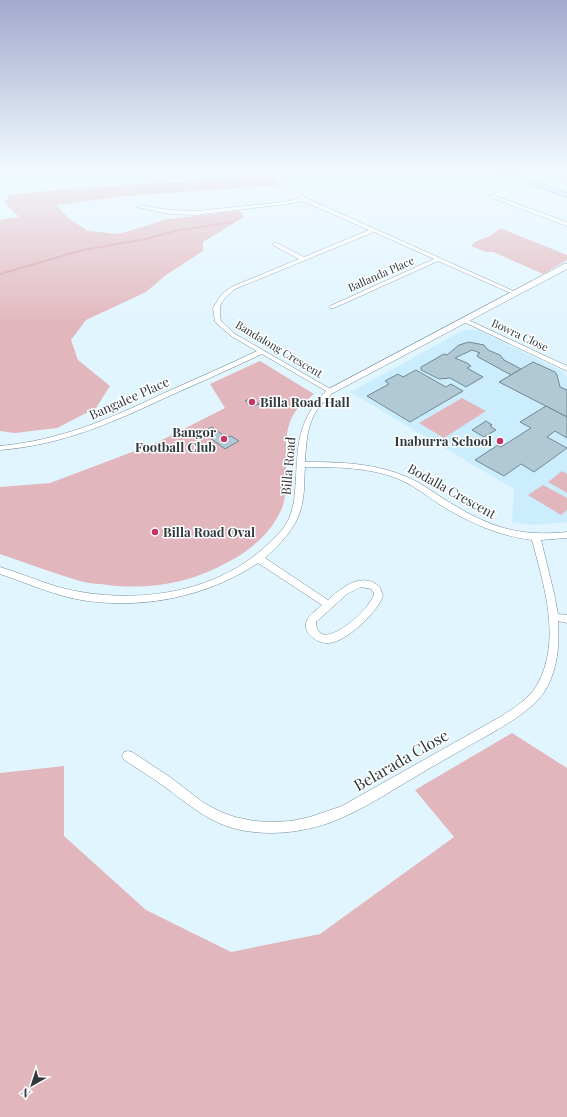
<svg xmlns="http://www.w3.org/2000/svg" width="567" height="1117" font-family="'Playfair Display',serif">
<rect width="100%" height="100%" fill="#e1f5ff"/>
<polygon fill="#cbedfd" points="464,330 478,330 560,370 567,377 567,522 535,525 512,522 514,489 350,392"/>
<g fill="#e2b6bd">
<polygon points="268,176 279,185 126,196 56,205 68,218 88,231 119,234 168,219 240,211 244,217 203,242 203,251 166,275 146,292 86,320 71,340 78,360 110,386 96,408 57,428 15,433 0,431 0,220 19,217 5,203 9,195 66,189"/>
<path d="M 500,228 L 567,255 L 567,260 L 543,274 L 493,252 L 486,252 L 471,246 C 478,237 490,240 500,228 Z"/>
<path d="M 260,361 L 314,394 C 309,398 303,403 298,408 C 276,433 293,478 282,508 C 272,532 252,549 230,561 C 190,584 146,591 101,584 C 94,584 87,583 80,581 C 53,573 27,563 0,554 L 0,487 L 50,483 L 156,443 L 225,408 L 210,384 Z"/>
<polygon points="462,398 486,411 444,438 419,423"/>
<polygon points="562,471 567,474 567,493 548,482"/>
<polygon points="543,485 567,498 567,510 561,515 528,495"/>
<polygon points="512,733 567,768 567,1117 0,1117 0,773 64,766 64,836 146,910 231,952 320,934 454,837 415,790"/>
</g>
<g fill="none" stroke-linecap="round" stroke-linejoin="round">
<polyline stroke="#dd99a5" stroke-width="2" points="0,274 83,250 146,239 175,231 232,222"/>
</g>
<g fill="#b0c9d4" stroke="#728994">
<polygon points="469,342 484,345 488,350 500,355 504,360 521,369 511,375 478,357 477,355 480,353 472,350 455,358 467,363 471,366 467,368 483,377 466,387 450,378 439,379 421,370 421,367 444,354 447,355 459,345"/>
<polygon points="533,362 555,372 557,375 560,387 567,390 567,417 499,382"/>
<polygon points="416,370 446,387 451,384 463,391 410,422 367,396 389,384 385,381 398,374 403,377"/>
<polygon points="252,398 259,404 251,407 245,401"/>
<polygon points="546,406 567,417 567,438 555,431 547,437 567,448 534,472 521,464 504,476 475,460 498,445 501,447 531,428 520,422"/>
<polygon points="486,421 492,425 490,426 496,430 484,437 472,430"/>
<polygon points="212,427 223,435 224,434 229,437 231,436 239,441 225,449 202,432"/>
</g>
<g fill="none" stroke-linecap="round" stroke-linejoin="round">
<defs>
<g id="minor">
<path d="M 263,171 L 268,171 L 306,198 L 518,293 L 513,294 L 438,261 L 334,308 L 330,308 L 330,306 L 434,259 L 374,232 L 235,289 C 221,301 218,303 221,321 L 235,334 L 334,391 C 328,398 322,403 317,410 C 307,425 306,444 305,462 C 340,462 375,463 407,477 C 422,483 435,494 449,502 C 489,527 519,537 567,532 L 567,538 L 541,540 L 554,593 L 558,614 L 567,615 L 567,623 L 558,621 C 560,646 557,673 543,694 C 528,713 505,725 485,737 C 466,747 448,758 430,768 C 397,787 364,810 329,823 C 305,831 279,835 254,832 C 213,828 193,807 162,785 C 150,776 136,768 124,760 L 122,756 L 124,752 L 128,751 L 132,752 L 170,777 L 204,803 L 221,812 L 235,817 L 254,821 L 272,822 L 291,821 L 310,817 L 342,806 L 500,717 C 514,708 529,699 537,685 C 562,641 544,585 532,540 C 499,536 470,523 442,506 C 428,497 416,487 401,480 C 370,467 337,467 305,467 C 304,477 305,488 303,498 C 300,525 283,541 265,558 L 328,600 C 342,587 362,571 380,587 L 383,596 C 377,613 346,642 329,643 C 318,644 301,633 307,620 C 309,615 318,609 322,605 L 258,563 C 207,597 142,610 81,600 C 53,595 27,583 0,574 L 0,567 C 27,575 53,588 81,592 C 145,603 220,591 268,544 C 278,535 287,526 291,513 C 295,501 295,490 296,477 C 298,440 299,420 326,391 L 262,354 C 230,369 199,383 167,397 C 112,423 62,445 0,450 L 0,446 C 61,440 107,420 162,394 C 193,380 225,366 257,351 L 231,336 L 215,322 L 213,308 L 221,295 L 231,287 L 299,259 L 273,245 L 273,243 L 277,243 L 304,257 L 369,230 L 303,201 L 285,204 L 196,215 L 169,214 L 137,207 L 140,205 L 169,210 L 196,211 L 285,202 L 300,198 ZM 361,587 L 371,589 L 374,593 C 374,607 317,658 316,622 L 347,594 Z"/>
<polygon points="492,195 567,222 567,226 490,197 490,195"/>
<polygon points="464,318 567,366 567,371 462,321 461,320"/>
</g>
<polygon id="tertiary" points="564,264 567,264 567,269 333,393 330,394 325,391"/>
<polygon id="secondary" points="496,171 505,171 567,193 567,197"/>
</defs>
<use href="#minor" stroke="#758d98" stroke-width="1"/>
<use href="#tertiary" stroke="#758d98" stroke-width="1"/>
<use href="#secondary" stroke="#758d98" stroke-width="1"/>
<use href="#minor" fill="#fff" fill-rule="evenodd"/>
<use href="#tertiary" fill="#fff" fill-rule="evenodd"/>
<use href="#secondary" fill="#c9e9f7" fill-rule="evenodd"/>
</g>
<linearGradient id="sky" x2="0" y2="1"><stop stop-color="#a3a9cd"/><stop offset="0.52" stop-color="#f2faff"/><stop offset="1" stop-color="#f2faff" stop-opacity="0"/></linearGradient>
<rect width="567" height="327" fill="url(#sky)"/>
<g fill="#c53762" stroke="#fff" stroke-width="1.5">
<circle cx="252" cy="402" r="4"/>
<circle cx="224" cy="439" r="4"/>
<circle cx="500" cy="441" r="4"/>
<circle cx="155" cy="532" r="4"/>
</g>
<g text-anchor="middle" stroke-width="3" stroke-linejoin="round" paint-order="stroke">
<g font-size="11" fill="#2f393e" stroke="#fff">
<text transform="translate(381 274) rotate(-24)" y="4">Ballanda Place</text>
<text transform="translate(520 335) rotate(25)" y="4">Bowra Close</text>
<text transform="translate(279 349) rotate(31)" y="4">Bandalong Crescent</text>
</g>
<g font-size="13" fill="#2f393e" stroke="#fff">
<text transform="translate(129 398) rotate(-24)" y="5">Bangalee Place</text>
<text transform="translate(288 466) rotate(-85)" y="5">Billa Road</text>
<text transform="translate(452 491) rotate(29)" y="5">Bodalla Crescent</text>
</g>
<g font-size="13" font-weight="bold" fill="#2f393e" stroke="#fff" text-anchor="start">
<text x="260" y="407">Billa Road Hall</text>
<text x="216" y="437" text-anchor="end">Bangor<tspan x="216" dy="15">Football Club</tspan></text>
<text x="492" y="446" text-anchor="end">Inaburra School</text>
<text x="163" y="537">Billa Road Oval</text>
</g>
<g font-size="16" fill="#2f393e" stroke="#fff">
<text transform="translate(401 760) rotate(-30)" y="6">Belarada Close</text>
</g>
</g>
<g transform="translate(32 1085) rotate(219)" stroke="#ffffff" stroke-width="3" paint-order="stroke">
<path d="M0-3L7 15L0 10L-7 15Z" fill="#2f393e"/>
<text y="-6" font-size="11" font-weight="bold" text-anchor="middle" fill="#2f393e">N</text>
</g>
</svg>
